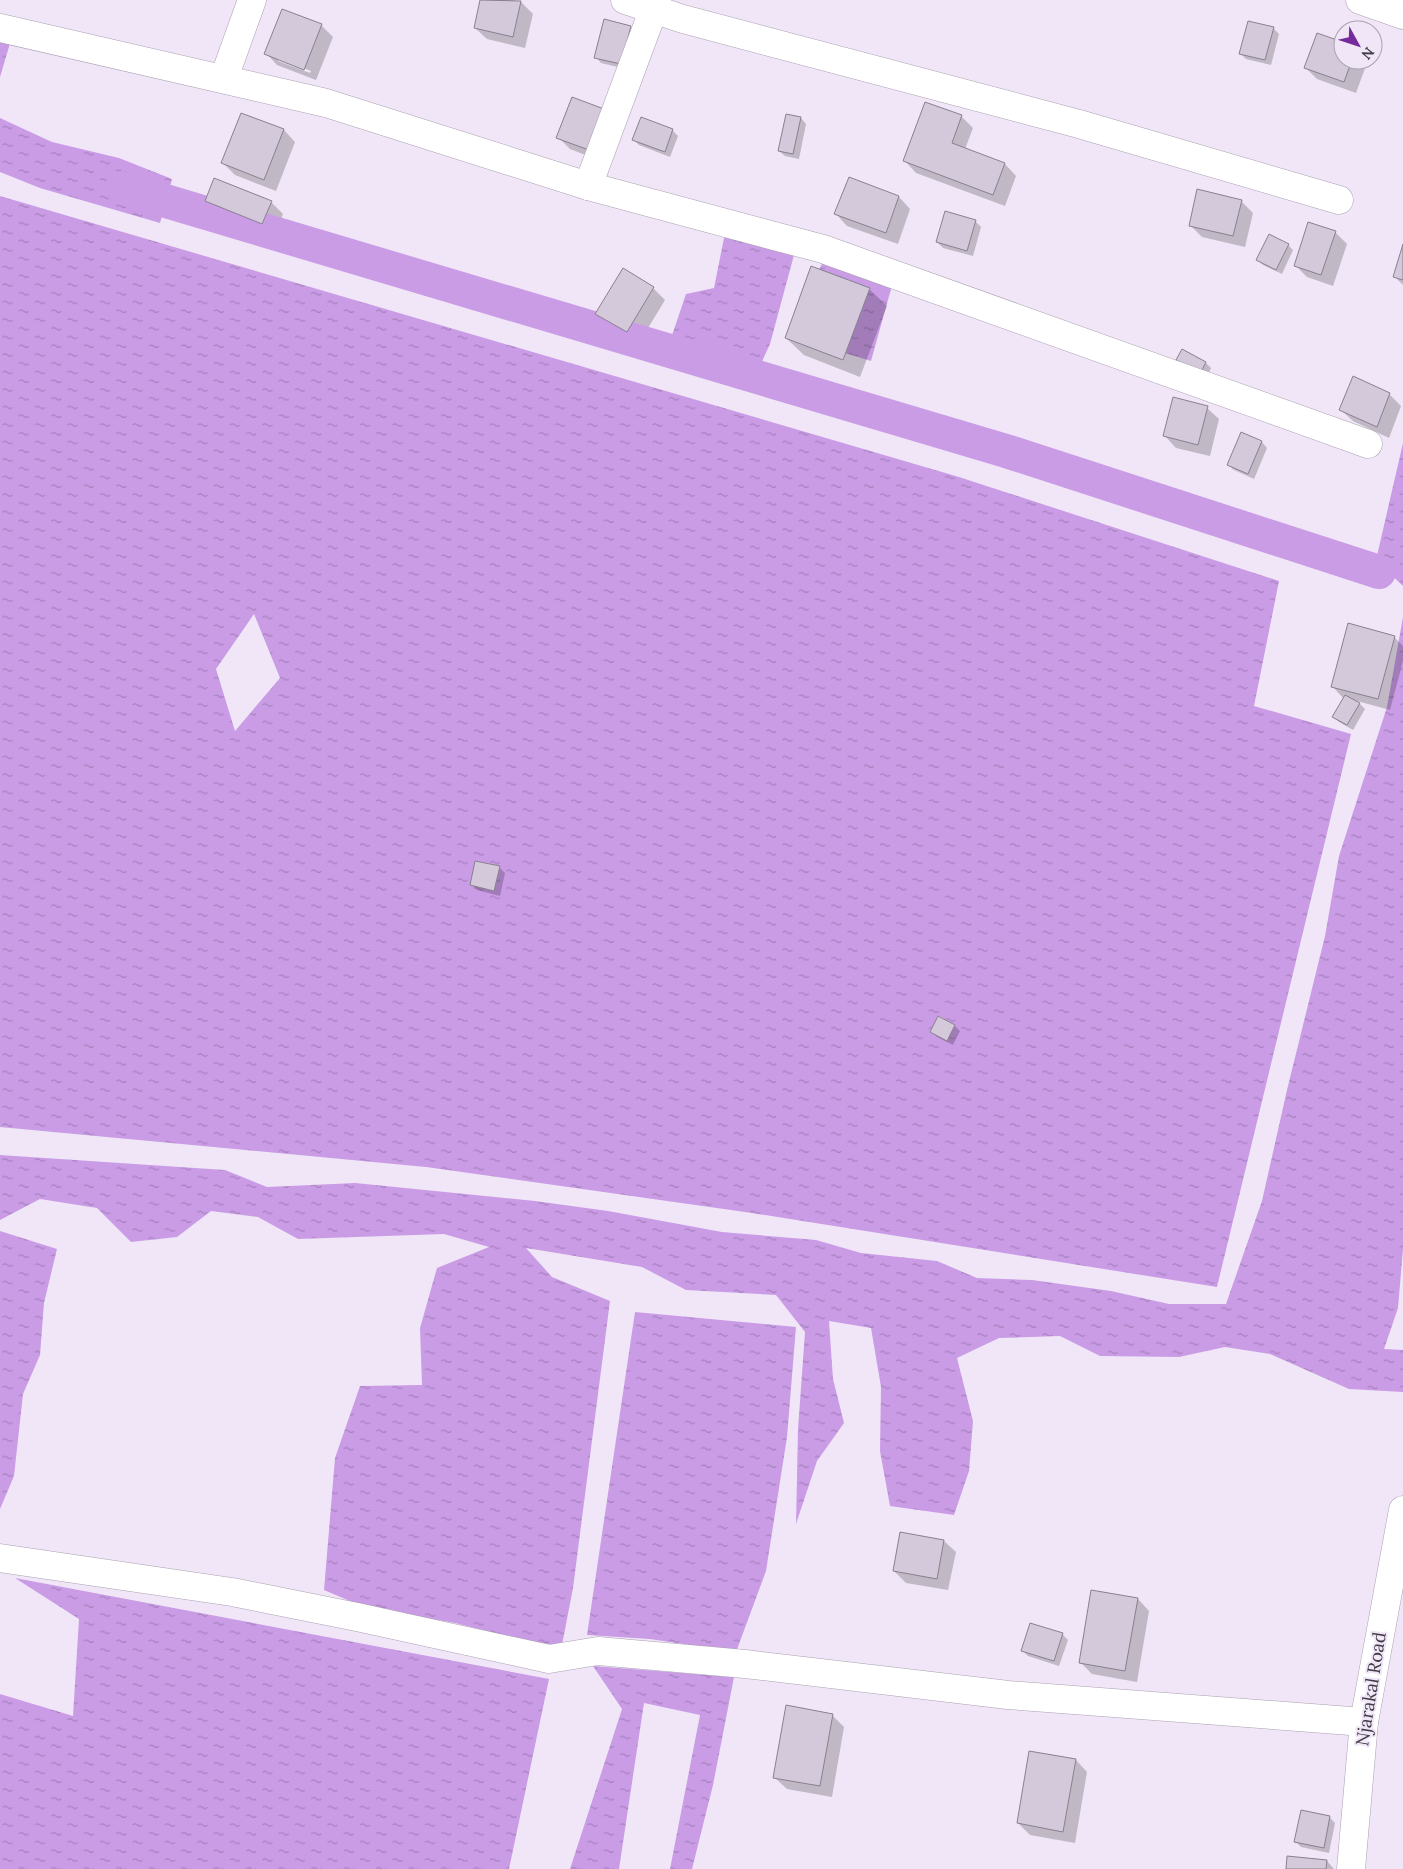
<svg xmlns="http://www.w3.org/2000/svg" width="1403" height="1869" font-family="Lora,serif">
<defs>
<pattern id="water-ripples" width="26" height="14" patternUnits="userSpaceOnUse" patternTransform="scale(1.25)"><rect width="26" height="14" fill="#ca9ce6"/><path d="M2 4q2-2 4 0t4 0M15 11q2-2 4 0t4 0" fill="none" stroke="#a580bc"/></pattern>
</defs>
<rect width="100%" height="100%" fill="#f0e6f7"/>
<g fill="url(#water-ripples)" fill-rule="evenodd">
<polygon points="0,37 11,40 0,77"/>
<polygon points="0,118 52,142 119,158 172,179 160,223 40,188 0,172"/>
<path d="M 0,196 L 959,477 L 1279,581 L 1254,706 L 1351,734 L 1217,1287 L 752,1213 L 426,1167 L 0,1127 ZM 254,614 L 280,678 L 235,731 L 216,669 ZM 476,861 L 500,866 L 494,891 L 471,885 ZM 939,1016 L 955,1025 L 947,1040 L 930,1032 Z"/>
<polygon points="726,228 794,255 770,344 755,377 667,350 686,294 714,288"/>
<polygon points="826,257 893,282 871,361 799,339 808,289"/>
<polygon points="1403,443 1403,586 1376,560"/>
<polygon points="1403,617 1403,1249 1398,1308 1384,1349 1403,1350 1403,1392 1349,1389 1270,1354 1225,1347 1179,1357 1100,1356 1060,1336 999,1338 957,1358 973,1421 969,1471 954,1515 890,1506 880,1451 881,1387 871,1328 829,1321 833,1379 844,1423 817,1461 796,1524 798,1429 805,1332 776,1295 686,1290 642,1267 526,1248 552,1277 610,1301 573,1588 561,1650 455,1623 364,1607 324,1590 335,1458 360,1386 422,1385 420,1328 437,1268 489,1247 444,1234 298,1239 258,1217 211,1211 177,1237 131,1242 97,1208 40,1199 0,1220 0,1155 225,1170 267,1187 355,1183 535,1201 608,1211 722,1232 816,1240 861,1253 937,1261 977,1278 1032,1280 1111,1291 1169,1304 1226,1304 1262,1201 1287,1090 1325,936 1339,856 1387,707"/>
<polygon points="0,1231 57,1249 44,1303 40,1355 23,1394 14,1476 0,1509"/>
<polygon points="635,1312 796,1327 787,1437 766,1571 736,1652 650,1639 587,1635"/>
<polygon points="15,1578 549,1679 509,1869 0,1869 0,1694 73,1716 79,1619"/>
<polygon points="593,1666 734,1677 713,1785 692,1869 670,1869 700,1715 644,1703 619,1869 570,1869 622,1709"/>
</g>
<g fill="#0003" fill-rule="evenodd">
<polygon points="481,0 512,0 521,2 533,14 525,48 487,39 475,28"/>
<path d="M 321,25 L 333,37 L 316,80 L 277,65 L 266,53 ZM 278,58 L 311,71 L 310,73 L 278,61 Z"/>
<polygon points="630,27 636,32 626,69 601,63 596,57"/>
<polygon points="1273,28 1279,34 1271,65 1246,59 1241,54"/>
<polygon points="1343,44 1343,60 1368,60 1356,93 1317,79 1306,68"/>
<polygon points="573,99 601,161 570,149 558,137"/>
<polygon points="242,114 284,130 295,142 276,191 235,175 223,163"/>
<polygon points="961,116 973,128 965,149 1005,164 1016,176 1005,206 916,173 905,161"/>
<polygon points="801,118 806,124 799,159 785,156 779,151"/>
<polygon points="672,130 678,136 670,157 639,145 634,140"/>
<polygon points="849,179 899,197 910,209 898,244 847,226 836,214"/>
<polygon points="206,201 271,202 283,214 274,235 218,212"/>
<polygon points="1241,201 1253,213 1245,247 1202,237 1190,225"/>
<polygon points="946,213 976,222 981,227 973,256 943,248 937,242"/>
<polygon points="1335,232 1347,244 1333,286 1307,277 1295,265"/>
<polygon points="1288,245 1293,250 1282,274 1263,265 1258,260"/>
<polygon points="1403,248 1403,285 1395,277"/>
<polygon points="653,288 665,300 639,343 609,325 597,314"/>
<polygon points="869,289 887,306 860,377 804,355 786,338"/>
<polygon points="1182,351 1206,363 1211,368 1207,377 1183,366 1178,360"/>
<polygon points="1389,394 1401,406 1389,438 1353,421 1341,410"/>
<polygon points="1207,408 1219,419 1210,456 1176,448 1165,436"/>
<polygon points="1241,434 1262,442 1267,448 1254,479 1234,470 1228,465"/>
<polygon points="1394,637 1403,646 1403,661 1390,710 1357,701 1365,709 1353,730 1339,722 1334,717 1344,699 1332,686"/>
<polygon points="499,867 505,873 500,896 477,890 472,885"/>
<polygon points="939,1018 955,1026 960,1031 953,1045 937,1037 932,1032"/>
<polygon points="944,1541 956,1552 948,1590 906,1583 894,1571"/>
<polygon points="1138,1599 1149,1611 1137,1682 1092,1674 1080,1662"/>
<polygon points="1062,1634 1068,1640 1059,1666 1028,1656 1023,1651"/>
<polygon points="832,1715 844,1727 832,1797 787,1789 775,1778"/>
<polygon points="1076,1760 1087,1772 1075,1843 1030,1835 1018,1823"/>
<polygon points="1329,1817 1335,1823 1329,1853 1301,1847 1296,1842"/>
<polygon points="1327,1861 1334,1869 1287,1869"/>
</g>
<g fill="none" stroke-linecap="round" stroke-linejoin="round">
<polyline stroke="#ca9ce6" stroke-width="34" points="122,188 1006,451 1379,572"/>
</g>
<g fill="#d3c9da" stroke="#89808f">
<polygon points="480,0 521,1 513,37 474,28"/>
<polygon points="282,9 322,24 304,70 264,54"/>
<polygon points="604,19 631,26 621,64 594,58"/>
<polygon points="1248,21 1274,27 1265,60 1239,54"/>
<polygon points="1317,33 1343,42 1343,60 1352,60 1344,82 1304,68"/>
<polygon points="572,97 604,109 589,150 556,138"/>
<polygon points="925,102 962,115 952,143 1005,163 993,195 903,161"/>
<polygon points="241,113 284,129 264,180 221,163"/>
<polygon points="786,114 801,117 793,154 778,151"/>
<polygon points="641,117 673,129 665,152 632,140"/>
<polygon points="849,177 899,196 886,233 834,214"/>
<polygon points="214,178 272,201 262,224 205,201"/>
<polygon points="1197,189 1242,200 1233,236 1189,226"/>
<polygon points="945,211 976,220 967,251 936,242"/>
<polygon points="1308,222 1336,231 1321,275 1294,266"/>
<polygon points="1269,234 1289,244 1276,270 1256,260"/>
<polygon points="1403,244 1403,280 1393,277"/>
<polygon points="811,266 870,288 843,360 785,338"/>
<polygon points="623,268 654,287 627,332 595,314"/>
<polygon points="1182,349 1206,362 1201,372 1176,360"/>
<polygon points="1353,376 1390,393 1377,427 1339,410"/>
<polygon points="1173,397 1208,406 1198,445 1163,436"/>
<polygon points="1241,432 1262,441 1248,474 1227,465"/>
<polygon points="1348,623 1395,636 1378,699 1331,687"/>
<polygon points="1345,695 1360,703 1347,725 1332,717"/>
<polygon points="475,861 500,866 494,891 470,885"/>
<polygon points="938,1016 955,1025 947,1041 930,1032"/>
<polygon points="900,1532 944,1540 937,1579 893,1571"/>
<polygon points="1091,1590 1138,1598 1125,1671 1079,1663"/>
<polygon points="1030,1623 1063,1633 1054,1661 1021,1651"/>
<polygon points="786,1705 833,1714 820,1786 773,1778"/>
<polygon points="1029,1751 1076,1759 1063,1832 1017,1823"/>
<polygon points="1301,1810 1330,1816 1324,1848 1294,1842"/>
<polygon points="1287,1856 1327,1860 1326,1869 1286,1869"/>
</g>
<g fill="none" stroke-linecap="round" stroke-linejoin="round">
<defs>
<g id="street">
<polyline points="625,0 683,19 1079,124 1339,200"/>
<polyline points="1360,0 1403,15"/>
<polyline points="0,28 326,103 588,186 823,249 1368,444"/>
<polyline points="224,78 252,0"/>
<polyline points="588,186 657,0"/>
<polyline points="0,1558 232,1592 357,1617 549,1659 598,1651 745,1664 1008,1695 1364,1722"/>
</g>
<polyline id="secondary" points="1351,1869 1364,1722 1403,1510"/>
</defs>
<use href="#street" stroke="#aaa1b1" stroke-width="29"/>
<use href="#secondary" stroke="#aaa1b1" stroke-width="29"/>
<use href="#street" stroke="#fff" stroke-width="28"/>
<use href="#secondary" stroke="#fff" stroke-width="28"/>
</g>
<g text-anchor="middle" stroke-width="4" stroke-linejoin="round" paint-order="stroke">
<g font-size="18" fill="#3f3b42" stroke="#f0e6f7">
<text transform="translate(1371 1689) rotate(-81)" y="6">Njarakal Road</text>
</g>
</g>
<g transform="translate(1358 45) rotate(130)"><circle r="24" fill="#f0e6f7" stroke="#a9a2af"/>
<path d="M0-4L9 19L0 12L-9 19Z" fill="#772a9c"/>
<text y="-8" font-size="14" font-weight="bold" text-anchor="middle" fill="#3f3b42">N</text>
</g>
</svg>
